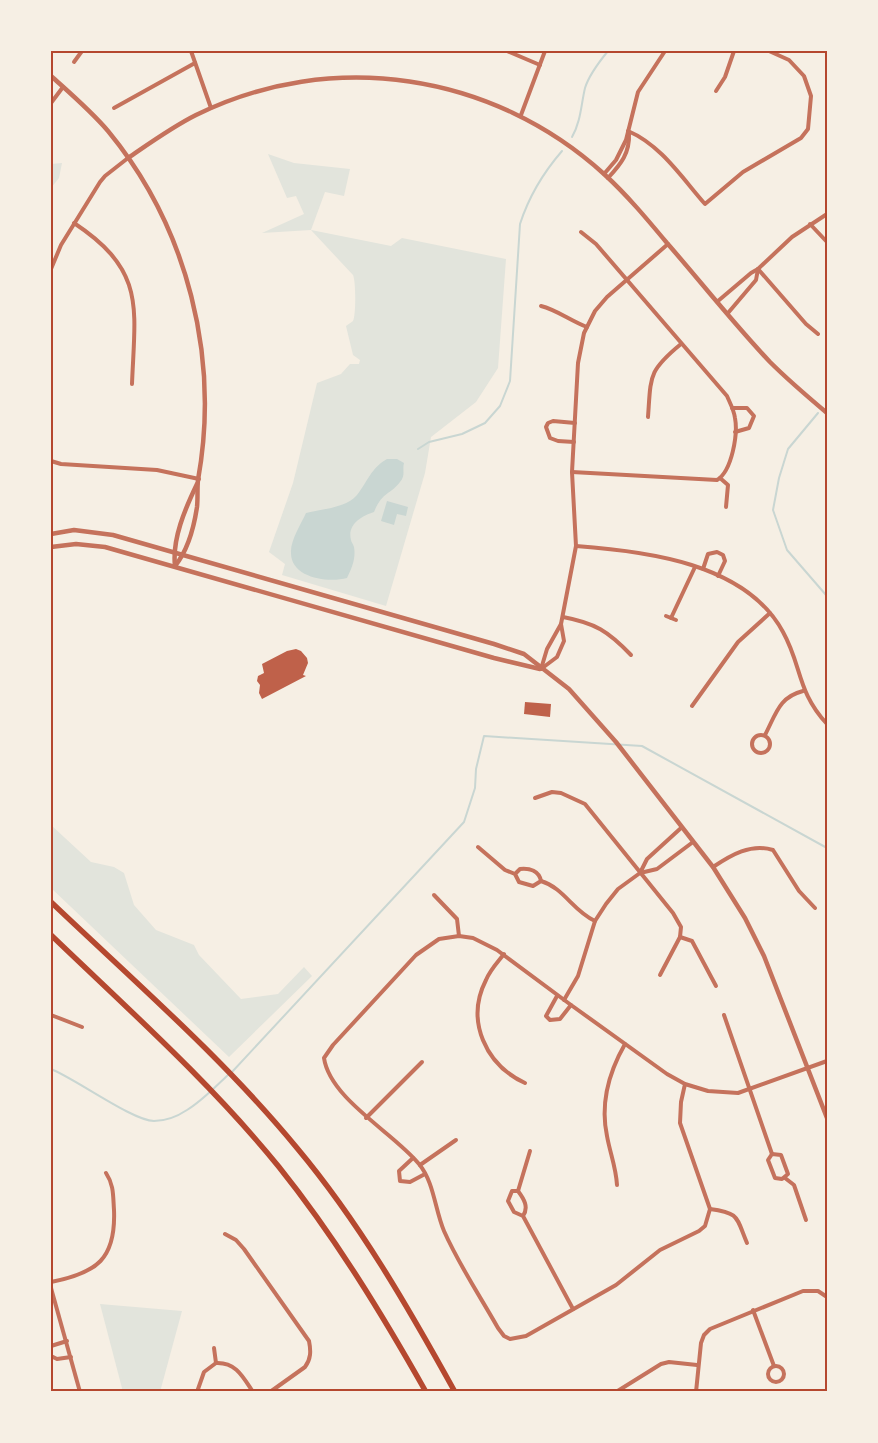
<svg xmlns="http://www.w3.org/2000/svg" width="878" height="1443" font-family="Karla,sans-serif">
<rect width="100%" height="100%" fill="#f6efe4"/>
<g fill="#e2e4dc">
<path d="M 268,154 L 294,163 L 350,169 L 344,196 L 325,192 L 311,230 L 391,246 L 402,238 L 506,259 L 498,368 L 476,402 L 431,437 L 425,473 L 386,606 L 282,575 L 285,564 L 269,552 L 293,483 L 317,383 L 341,374 L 350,364 L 359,364 L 360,360 L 353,355 L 346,326 C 348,324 351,323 353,321 C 356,315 356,282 353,275 L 311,230 L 262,233 L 304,214 L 296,196 L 287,198 Z"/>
<polygon points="62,163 59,178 51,188 51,164"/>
<polygon points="51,825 91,862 114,867 124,873 134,905 156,930 194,945 199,955 241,999 278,994 304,967 312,976 229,1057 51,888"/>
<polygon points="100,1304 182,1311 160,1392 123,1392"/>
</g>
<g fill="#c9d6d2">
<path d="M 387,459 L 397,459 L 404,463 C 402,470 406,475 400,482 C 390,495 382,492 374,512 C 362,516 347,524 351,540 C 351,541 354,546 354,547 C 356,558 352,568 347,578 C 328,583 291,578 291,553 C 290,541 301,524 306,513 C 322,509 346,508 357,495 C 368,481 371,468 387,459 Z"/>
<polygon points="387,501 408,507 406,516 397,514 394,525 381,521"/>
</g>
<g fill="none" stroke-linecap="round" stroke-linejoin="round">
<g stroke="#c9d6d2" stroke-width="2">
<path d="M 572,137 C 581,121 581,105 585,88 C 589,75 599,62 608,51"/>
<polyline points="818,413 788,449 779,478 773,510 787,550 826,595"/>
<path d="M 418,449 L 429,442 L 462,434 L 485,423 L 500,406 L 510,381 L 520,224 C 529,196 543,173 562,151"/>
<path d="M 51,1069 C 76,1079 133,1121 154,1121 C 165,1121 178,1116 187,1110 C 202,1101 215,1087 228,1075"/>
<polyline points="232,1072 464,822 475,788 476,769 484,736 642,746 827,848"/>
</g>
</g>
<g fill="#bf614a">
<polygon points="296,649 301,651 307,658 308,663 303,675 306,676 262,699 259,693 260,685 257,681 258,676 264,673 262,664 287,651"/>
<polygon points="525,702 551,704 550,717 524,714"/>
</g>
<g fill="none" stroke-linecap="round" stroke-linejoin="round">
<g stroke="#c5725c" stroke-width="4">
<polyline points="191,51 211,108"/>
<polyline points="507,51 540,65"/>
<polyline points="74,62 82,51"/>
<polyline points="716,91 725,77 734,51"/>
<polyline points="51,103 63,87"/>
<polyline points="114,108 195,63"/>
<polyline points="521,115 545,51"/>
<path d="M 628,131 C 661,145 682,178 705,204 L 743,172 L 801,138 L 808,129 L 811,96 L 804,76 L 789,60 L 769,51"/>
<polyline points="604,174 616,160 626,140 638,92 665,51"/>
<path d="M 608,178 C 621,164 630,153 629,133"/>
<path d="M 74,223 C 146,271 135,307 132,384"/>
<polyline points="810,224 827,242"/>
<polyline points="51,269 61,245 100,182 105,176 128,158"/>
<polyline points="758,269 806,324 818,334"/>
<polyline points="718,301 751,273 758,269 792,237 827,214"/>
<path d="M 541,306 C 557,310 571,321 587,327"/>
<polyline points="728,313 756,280 758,269"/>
<polyline points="732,408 747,408 754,416 749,428 735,432"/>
<path d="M 648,417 C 651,376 648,371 681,344"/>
<polyline points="574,442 558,441 550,438 546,427 548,423 553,421 575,423"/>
<polyline points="51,461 61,464 157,470 199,479"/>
<path d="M 572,472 L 717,480 C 732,471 738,434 735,418 C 734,410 730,403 727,396 L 596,244 L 581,232"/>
<polyline points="720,478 728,485 726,507"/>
<path d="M 576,546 C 645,551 746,563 783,632 C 802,666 797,692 827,724"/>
<polyline points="703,569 708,554 717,552 723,555 725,561 718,576"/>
<polyline points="666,616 676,620"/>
<path d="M 563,617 C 595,623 608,631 631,655"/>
<polyline points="671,618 695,567"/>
<polyline points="541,669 557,657 564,641 561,624 576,546 572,472 578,363 584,333 595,311 607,297 668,244"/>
<polyline points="541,669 547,649 561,624"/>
<polyline points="692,706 738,642 770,613"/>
<circle cx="761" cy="744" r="9"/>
<path d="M 765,735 C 776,714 779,697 803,691"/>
<polyline points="535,798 552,792 561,793 585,804 673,913 681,927 680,937 660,975"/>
<path d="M 478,847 L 505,870 L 515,874 L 519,882 L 533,886 L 541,881 C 539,871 530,868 520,869 L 515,874"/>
<path d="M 713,867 C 731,855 751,843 773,850 L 799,891 L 815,908"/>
<polyline points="640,873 647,859 681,828"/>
<path d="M 541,881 C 564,888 573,911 595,921"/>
<polyline points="434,895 457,919 459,936"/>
<polyline points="680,937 692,941 716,986"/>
<path d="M 504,954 C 497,963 490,970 486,980 C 465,1021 486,1065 525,1083"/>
<polyline points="557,996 546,1016 550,1020 560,1019 571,1005"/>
<polyline points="564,1000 578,976 595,921 606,904 618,889 640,873 657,869 693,842"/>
<polyline points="51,1015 82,1027"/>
<polyline points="724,1015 772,1154"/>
<path d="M 685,1084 L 681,1102 L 680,1123 L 710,1209 L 705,1226 L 699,1231 L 660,1250 L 616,1285 L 526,1336 L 510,1339 L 504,1336 L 498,1328 C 480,1296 459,1265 444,1231 C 435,1210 434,1182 419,1164 C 394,1133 330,1099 324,1058 L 333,1045 L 416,955 L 439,939 L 459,936 L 473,938 L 497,950 L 571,1005 L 667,1074 L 685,1084 L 708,1091 L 738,1093 L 827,1061"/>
<polyline points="366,1118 422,1062"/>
<polygon points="772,1154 781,1155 788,1174 782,1179 775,1178 768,1160"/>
<polyline points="413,1158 399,1171 400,1181 410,1182 425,1174"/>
<polyline points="420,1165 456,1140"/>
<polyline points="785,1178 794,1185 806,1220"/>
<path d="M 617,1185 C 616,1167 610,1153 607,1136 C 600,1103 609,1072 625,1044"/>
<polyline points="518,1191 530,1151"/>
<path d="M 710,1209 C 740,1213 736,1217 747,1243"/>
<path d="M 523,1216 C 529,1207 524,1199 518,1191 L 512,1191 L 508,1201 L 514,1212 L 523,1216 L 573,1309"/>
<path d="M 225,1234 L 236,1240 L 244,1249 L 309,1341 C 311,1351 311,1359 305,1367 L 270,1392"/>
<path d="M 51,1282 C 97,1273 116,1259 114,1210 C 113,1196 114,1185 106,1173"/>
<polyline points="51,1288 80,1392"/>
<polyline points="753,1310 774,1366"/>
<polyline points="51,1346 67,1341"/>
<polyline points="214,1348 216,1363"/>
<polyline points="51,1356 57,1359 71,1357"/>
<path d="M 216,1363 C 236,1362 243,1377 253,1392"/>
<circle cx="776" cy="1374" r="8"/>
<polyline points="197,1392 204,1372 216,1363"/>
<polyline points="616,1392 661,1364 669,1362 697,1365"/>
<polyline points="696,1392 701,1343 704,1335 710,1329 803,1291 818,1291 827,1297"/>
</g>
<g stroke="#c5725c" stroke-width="4.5">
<path d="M 51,76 C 71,94 91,111 108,131 C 188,228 220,358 198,480 C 197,489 198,498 197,507 C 194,527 188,550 175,566"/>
<path d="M 128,158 C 150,143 172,127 196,115 C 332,48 493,73 604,174 C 627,195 647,219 667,243 C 701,282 734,324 770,362 C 788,380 808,397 827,413"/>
<polyline points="51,534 74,530 113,535 494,644 524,654 569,689 616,742 713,867 745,918 764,956 827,1118"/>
<polyline points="51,547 76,544 105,547 494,658 540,669"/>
<path d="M 175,566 C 172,539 185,509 197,484"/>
</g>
<g stroke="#b5482f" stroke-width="5.5">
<path d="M 51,902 C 135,982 223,1058 297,1148 C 359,1222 408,1307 455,1392"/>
<path d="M 51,935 C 129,1010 211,1083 279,1167 C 335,1237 382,1314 426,1392"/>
</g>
</g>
<rect width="878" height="1443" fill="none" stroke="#f6efe4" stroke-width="105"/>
<rect x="52" y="52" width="774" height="1338" fill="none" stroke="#b5482f" stroke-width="2"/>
</svg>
